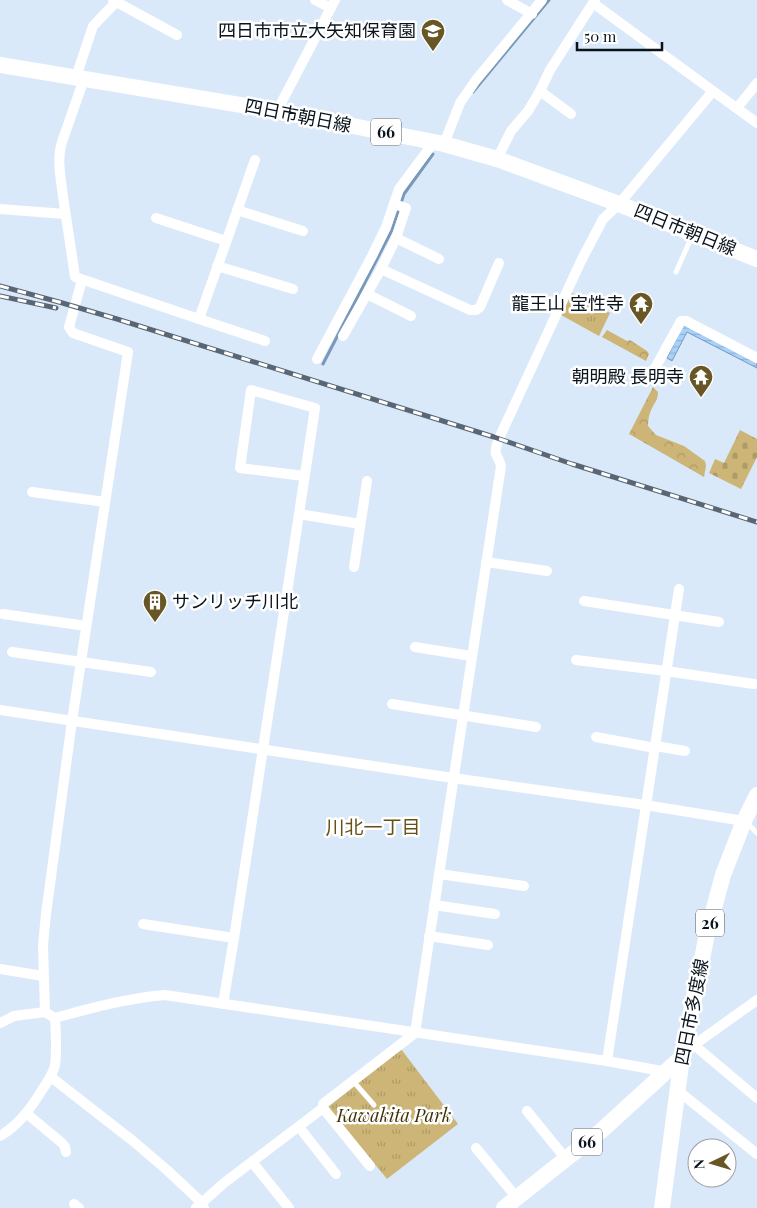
<svg xmlns="http://www.w3.org/2000/svg" width="757" height="1208" font-family="'Playfair Display','Noto Sans JP',serif">
<defs>
<pattern id="forest-crowns" width="20" height="18" patternUnits="userSpaceOnUse" patternTransform="scale(1.25)"><rect width="20" height="18" fill="#ccb577"/><path d="M2 6a3 3 0 1 1 6 0M12 15a3 3 0 1 1 6 0" fill="none" stroke="#ae9b66"/></pattern>
<pattern id="cemetery-stones" width="16" height="16" patternUnits="userSpaceOnUse" patternTransform="scale(1.25)"><rect width="16" height="16" fill="#ccb577"/><path d="M2 7V4a2 2 0 0 1 4 0v3zM10 15v-3a2 2 0 0 1 4 0v3z" fill="#ae9b66"/></pattern>
<pattern id="park-tufts" width="24" height="20" patternUnits="userSpaceOnUse" patternTransform="scale(1.25)"><rect width="24" height="20" fill="#ccb577"/><path d="M3 7l-1-3M5 7V3M7 7l1-3M15 17l-1-3M17 17v-4M19 17l1-3" fill="none" stroke="#ae9b66"/></pattern>
<pattern id="water-rules" width="6" height="5" patternUnits="userSpaceOnUse" patternTransform="scale(1.25)"><rect width="6" height="5" fill="#a8d2fd"/><path d="M0 2.5h6" fill="none" stroke="#8fb3d8"/></pattern>
</defs>
<rect width="100%" height="100%" fill="#dae9fa"/>
<g fill="url(#forest-crowns)">
<polygon points="607,330 627,341 630,340 647,351 649,354 646,361 602,337"/>
<path d="M 653,387 L 658,392 C 658,400 655,402 652,408 C 649,414 648,420 648,426 L 656,435 L 684,446 L 705,461 L 706,466 L 704,477 L 629,434 Z"/>
</g>
<polygon fill="url(#cemetery-stones)" points="740,430 757,439 757,457 741,489 709,473 715,459 724,463"/>
<g fill="url(#park-tufts)">
<polygon points="572,293 610,313 599,336 561,315"/>
<polygon points="401,1049 458,1124 387,1179 328,1107"/>
</g>
<polygon fill="url(#water-rules)" stroke="#7899ba" points="683,326 688,326 757,363 757,368 687,332 672,361 667,358"/>
<g fill="none" stroke-linecap="round" stroke-linejoin="round">
<g stroke="#7899ba" stroke-width="3">
<polyline points="473,92 549,0"/>
<polyline points="323,364 392,230 404,194 433,154"/>
</g>
<g stroke="#fff" stroke-width="5">
<polyline points="676,272 692,236"/>
<polyline points="747,823 757,833"/>
<polyline points="353,1081 374,1105"/>
</g>
<g stroke="#fff" stroke-width="10">
<polyline points="113,0 177,35"/>
<polyline points="315,0 331,8"/>
<polyline points="507,0 532,14"/>
<polyline points="593,3 713,91"/>
<polyline points="76,77 93,26 118,0"/>
<path d="M 84,79 L 62,142 C 57,158 60,173 62,189 C 66,218 71,248 75,277 L 199,319 L 255,160"/>
<polyline points="540,91 571,114"/>
<polyline points="737,108 757,83"/>
<polyline points="277,111 335,0"/>
<polyline points="444,144 460,103 476,80 542,0"/>
<polyline points="497,159 511,131 528,111 540,91 550,70 595,0"/>
<polyline points="0,209 65,214"/>
<polyline points="237,210 303,231"/>
<polyline points="156,218 226,241"/>
<polyline points="396,238 439,259"/>
<polyline points="217,266 293,289"/>
<polyline points="381,269 470,310 476,310 480,307 499,263"/>
<path d="M 82,280 L 69,327 L 73,333 L 128,352 L 72,721 L 46,914 L 43,945 L 45,1012 L 55,1018 C 91,1008 128,998 165,995 L 607,1061 L 667,1072"/>
<polyline points="367,294 411,316"/>
<polyline points="199,319 265,341"/>
<polyline points="343,336 381,269 396,238 406,208 394,204"/>
<polyline points="317,359 372,256 386,227 399,189 434,142"/>
<polyline points="654,370 681,321 686,321 757,358"/>
<polyline points="32,492 105,502"/>
<polyline points="299,514 360,524"/>
<polyline points="486,562 547,571"/>
<polyline points="354,567 367,481"/>
<polyline points="584,601 719,622"/>
<polyline points="3,614 86,626"/>
<polyline points="415,647 471,656"/>
<polyline points="12,652 151,672"/>
<polyline points="576,660 666,671 754,684"/>
<polyline points="392,704 536,727"/>
<polyline points="0,710 453,778 645,805 744,821"/>
<polyline points="596,737 655,748"/>
<polyline points="656,746 685,751"/>
<polyline points="439,874 524,886"/>
<polyline points="434,905 495,914"/>
<polyline points="143,924 234,938"/>
<polyline points="429,936 488,945"/>
<polyline points="0,969 43,976"/>
<polyline points="223,1004 234,938 299,514 315,408 251,390 240,468 304,476"/>
<polyline points="0,1023 14,1016 45,1012"/>
<polyline points="694,1045 757,1098"/>
<polyline points="684,1055 694,1045 757,1000"/>
<polyline points="607,1061 679,589"/>
<polyline points="51,1077 133,1141 167,1170 199,1200 204,1208"/>
<polyline points="677,1090 757,1154"/>
<polyline points="323,1108 370,1166"/>
<polyline points="527,1111 566,1159"/>
<polyline points="26,1113 62,1143 65,1147 66,1152"/>
<polyline points="299,1127 336,1174"/>
<path d="M 0,1136 C 19,1125 31,1108 42,1090 C 47,1082 53,1075 55,1065 C 57,1050 56,1033 55,1018"/>
<polyline points="476,1148 517,1198"/>
<polyline points="252,1162 289,1208"/>
<polyline points="74,1204 79,1208"/>
<path d="M 196,1208 L 224,1183 L 323,1108 L 323,1104 L 415,1033 L 501,466 C 500,461 498,459 496,454 C 494,448 499,439 501,434 L 581,261 L 603,219 L 619,204 L 713,91 L 757,123"/>
</g>
<g stroke="#fff" stroke-width="16">
<polyline points="0,65 277,111 444,144 497,159 619,204 757,259"/>
<polyline points="504,1208 601,1131 682,1057"/>
<polyline points="662,1208 682,1057 707,934 723,875 744,821 757,795"/>
</g>
<defs>
<g id="rail">
<polyline points="0,286 59,302 117,319 494,437 572,464 757,522"/>
<polyline points="0,296 56,308"/>
</g>
</defs>
<use href="#rail" stroke="#5a6673" stroke-width="5"/>
<use href="#rail" stroke="#fff" stroke-width="3" stroke-dasharray="9" stroke-linecap="butt"/>
</g>
<defs>
<symbol id="school-pin" viewBox="-11 -11 22 30"><path d="M0 17L-7.5 6A9.5 9.5 0 1 1 7.5 6Z" fill="#685725" stroke="#fff"/><path d="M0-5L7-2L0 1L-7-2ZM-4 1L0 2.5L4 1V4Q0 6-4 4Z" fill="#fff"/></symbol>
<symbol id="temple-pin" viewBox="-11 -11 22 30"><path d="M0 17L-7.5 6A9.5 9.5 0 1 1 7.5 6Z" fill="#685725" stroke="#fff"/><path d="M0-6L5-2H3V0L6.5 2.5H4V6H1.5V3h-3V6H-4V2.5H-6.5L-3 0V-2H-5Z" fill="#fff"/></symbol>
<symbol id="building-pin" viewBox="-11 -11 22 30"><path d="M0 17L-7.5 6A9.5 9.5 0 1 1 7.5 6Z" fill="#685725" stroke="#fff"/><path d="M-4-6H4V6H1V3H-1V6H-4ZM-2.5-4.3h1.7v1.8h-1.7ZM.8-4.3h1.7v1.8H.8ZM-2.5-1h1.7V.8h-1.7ZM.8-1h1.7V.8H.8Z" fill="#fff"/></symbol>
</defs>
<g fill-rule="evenodd">
<use href="#school-pin" x="419" y="17" width="28" height="38"/>
<use href="#temple-pin" x="627" y="290" width="28" height="38"/>
<use href="#temple-pin" x="687" y="363" width="28" height="38"/>
<use href="#building-pin" x="141" y="588" width="28" height="38"/>
</g>
<g text-anchor="middle" stroke-width="5" stroke-linejoin="round" paint-order="stroke">
<g fill="#fff" stroke="#535a60" stroke-width="1">
<rect x="371" y="118.5" width="30" height="27" rx="4"/>
<rect x="696" y="909.5" width="28" height="27" rx="4"/>
<rect x="572" y="1128.5" width="30" height="27" rx="4"/>
</g>
<g font-size="16" font-weight="bold" fill="#09131c">
<text x="386" y="138">66</text>
<text x="710" y="929">26</text>
<text x="587" y="1148">66</text>
</g>
<g font-size="18" fill="#09131c" stroke="#fff" text-anchor="end">
<text x="416" y="37">四日市市立大矢知保育園</text>
<text x="624" y="310">龍王山 宝性寺</text>
<text x="684" y="383">朝明殿 長明寺</text>
<text x="172" y="608" text-anchor="start">サンリッチ川北</text>
</g>
<g font-size="18" fill="#09131c" stroke="#fff">
<text transform="translate(298 116) rotate(11)" y="6">四日市朝日線</text>
<text transform="translate(685 230) rotate(22)" y="6">四日市朝日線</text>
<text transform="translate(692 1012) rotate(-79)" y="6">四日市多度線</text>
</g>
<g font-size="18" font-style="italic" fill="#3f3104" stroke="#fff">
<text x="394" y="1122">Kawakita Park</text>
</g>
<g font-size="19" fill="#655115" stroke="#fff">
<text x="373" y="834">川北一丁目</text>
</g>
</g>
<g transform="translate(712 1163) rotate(265)"><circle r="24" fill="#ffffff" stroke="#9da1a4"/>
<path d="M0-4L9 19L0 12L-9 19Z" fill="#685725"/>
<text y="-8" font-size="14" font-weight="bold" text-anchor="middle" fill="#09131c">N</text>
</g>
<path d="M577 42v8h85v-8" fill="none" stroke="#09131c" stroke-width="2.5"/>
<text x="584" y="42" font-size="15" fill="#09131c" stroke="#ffffff" stroke-width="4" paint-order="stroke">50 m</text>
</svg>
